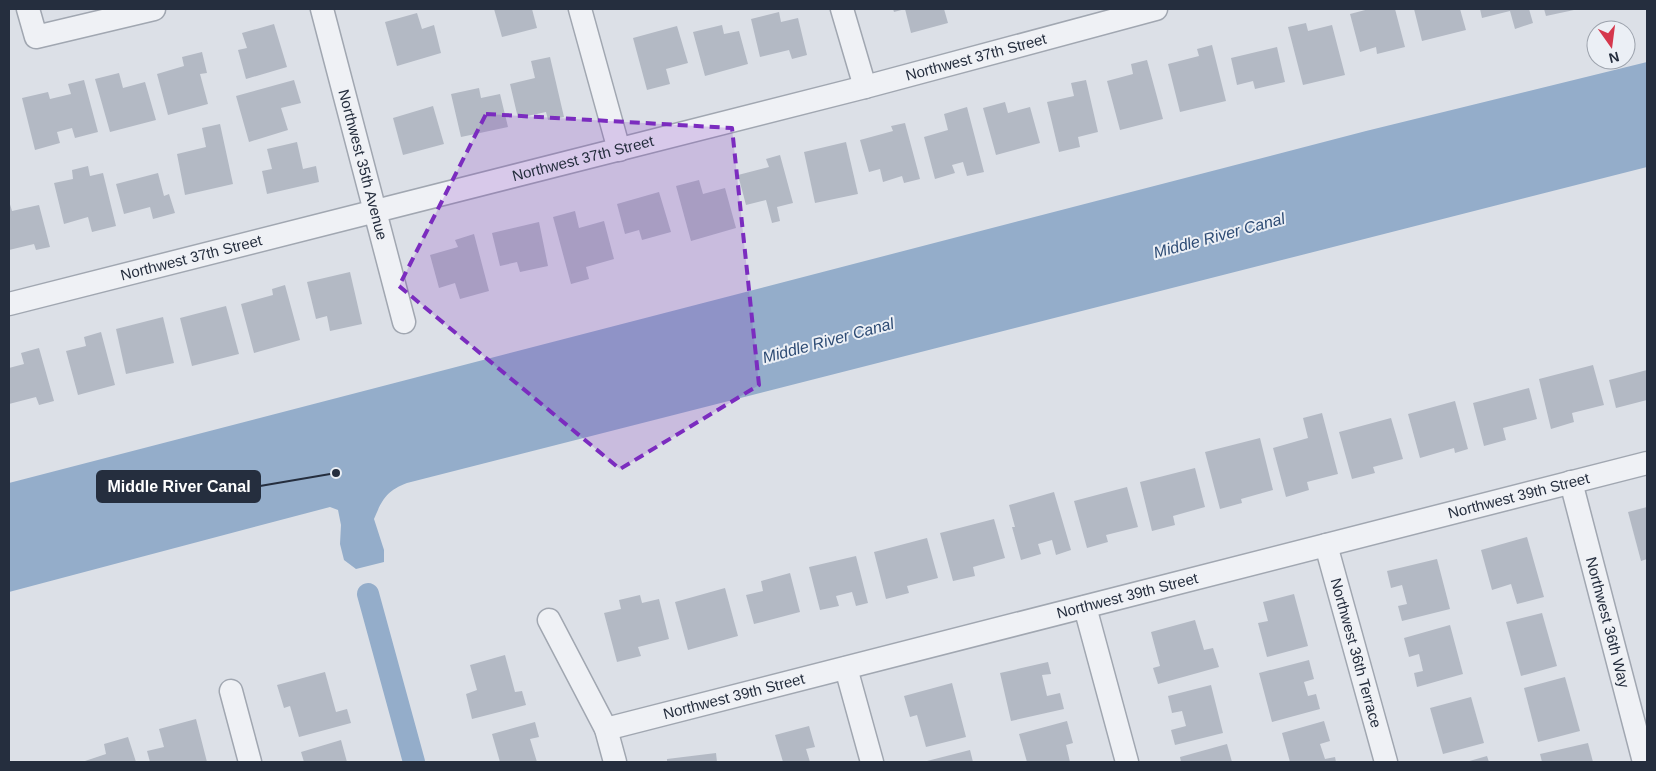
<svg xmlns="http://www.w3.org/2000/svg" width="1656" height="771" font-family="Helvetica,sans-serif">
<rect width="100%" height="100%" fill="#dce0e7"/>
<path fill="#94adca" d="M 1647,62 L 1647,167 L 407,483 C 386,491 382,500 374,519 L 384,550 L 384,562 L 356,569 L 344,560 L 340,544 L 341,525 L 338,510 L 330,507 L 9,592 L 9,483 L 1366,131 Z"/>
<g fill="none" stroke-linecap="round" stroke-linejoin="round">
<polyline stroke="#94adca" stroke-width="22" points="368,594 414,762"/>
</g>
<g fill="#b3b9c4">
<polygon points="494,9 532,9 537,28 502,37"/>
<polygon points="893,9 944,9 948,23 911,33 905,9 894,12"/>
<polygon points="1369,9 1395,9 1405,47 1377,54 1376,47 1360,52 1350,14"/>
<polygon points="1414,9 1460,9 1466,30 1422,41"/>
<polygon points="1480,9 1529,9 1533,23 1515,29 1510,11 1482,18"/>
<polygon points="1544,9 1574,9 1574,10 1546,16"/>
<polygon points="779,12 781,22 798,18 807,55 792,59 789,50 760,57 751,19"/>
<polygon points="417,13 422,29 434,25 441,53 397,66 385,22"/>
<polygon points="1306,23 1308,31 1332,25 1345,75 1303,85 1288,27"/>
<polygon points="274,24 287,67 246,79 238,50 247,48 242,33"/>
<polygon points="722,25 724,34 739,31 748,64 705,76 693,32"/>
<polygon points="677,26 688,63 666,69 670,84 647,90 633,38"/>
<polygon points="1212,45 1226,101 1180,112 1168,64 1199,56 1197,49"/>
<polygon points="1277,47 1285,82 1255,89 1253,81 1237,85 1231,58"/>
<polygon points="202,52 207,73 200,74 208,104 168,115 157,74 184,66 182,57"/>
<polygon points="550,57 564,117 548,120 546,112 518,118 510,84 535,78 531,61"/>
<polygon points="1147,60 1163,119 1120,130 1107,81 1133,74 1131,64"/>
<polygon points="119,73 123,88 145,82 156,120 110,132 95,79"/>
<polygon points="84,80 98,132 75,138 72,128 57,132 60,143 35,150 22,98 48,92 50,99 71,94 68,84"/>
<polygon points="294,80 301,103 281,108 288,130 249,142 236,96"/>
<polygon points="1086,80 1098,132 1078,137 1080,147 1059,152 1047,102 1074,96 1071,83"/>
<polygon points="479,88 481,98 500,94 508,127 461,137 451,94"/>
<polygon points="1005,102 1008,113 1030,107 1040,143 996,155 983,108"/>
<polygon points="433,106 444,144 403,155 393,118"/>
<polygon points="967,107 984,172 967,176 963,162 952,165 955,173 935,179 924,137 948,130 944,114"/>
<polygon points="905,123 920,179 904,183 902,176 883,182 880,169 869,172 860,140 893,131 891,126"/>
<polygon points="220,124 233,184 185,195 177,154 206,147 202,128"/>
<polygon points="297,142 303,169 316,166 319,182 267,194 262,171 272,169 267,149"/>
<polygon points="846,142 858,194 815,203 804,152"/>
<polygon points="780,155 793,203 777,207 780,221 772,223 766,200 746,205 738,175 769,167 766,159"/>
<polygon points="88,166 90,176 103,173 116,226 92,232 88,217 64,224 54,183 73,179 72,170"/>
<polygon points="158,173 164,196 169,194 175,213 153,219 150,207 124,214 116,184"/>
<polygon points="699,180 703,194 725,188 736,228 691,241 676,186"/>
<polygon points="659,192 671,232 642,240 639,230 625,234 617,204"/>
<polygon points="9,201 12,211 39,205 50,247 36,250 34,244 9,250"/>
<polygon points="575,211 579,228 604,221 614,259 586,267 589,279 571,284 553,217"/>
<polygon points="539,222 548,266 520,272 517,262 500,266 492,233"/>
<polygon points="474,234 489,291 460,299 455,283 439,288 430,255 458,247 455,240"/>
<polygon points="350,272 362,324 330,331 327,316 316,319 307,282"/>
<polygon points="285,285 300,340 254,353 241,304 273,295 272,289"/>
<polygon points="226,306 239,354 192,366 180,318"/>
<polygon points="163,317 174,363 126,374 116,329"/>
<polygon points="101,332 115,385 78,395 66,351 86,346 84,337"/>
<polygon points="39,348 54,401 39,405 36,397 9,404 9,368 24,364 21,353"/>
<polygon points="1593,365 1604,405 1572,413 1574,422 1551,429 1539,379"/>
<polygon points="1647,370 1647,400 1616,408 1609,380"/>
<polygon points="1529,388 1537,419 1503,428 1506,440 1484,446 1473,403"/>
<polygon points="1455,401 1468,449 1455,453 1454,448 1420,458 1408,414"/>
<polygon points="1322,413 1338,474 1307,482 1309,490 1286,497 1273,448 1308,438 1303,418"/>
<polygon points="1391,418 1403,459 1373,467 1375,473 1352,479 1339,432"/>
<polygon points="1260,438 1273,490 1241,499 1242,503 1220,509 1205,452"/>
<polygon points="1195,468 1205,507 1173,516 1175,525 1152,531 1140,482"/>
<polygon points="1127,487 1138,527 1106,535 1108,542 1087,548 1074,501"/>
<polygon points="1054,492 1071,550 1056,555 1052,540 1038,544 1041,554 1021,560 1012,527 1015,527 1009,505"/>
<polygon points="1647,507 1647,559 1641,561 1628,512"/>
<polygon points="994,519 1005,558 973,567 975,576 953,581 940,533"/>
<polygon points="1527,537 1544,597 1517,604 1511,584 1492,590 1481,550"/>
<polygon points="927,538 938,578 907,586 909,593 886,599 874,552"/>
<polygon points="856,556 868,603 856,606 852,592 836,596 839,606 820,610 809,567"/>
<polygon points="1437,559 1450,609 1402,621 1398,606 1407,604 1402,585 1391,588 1387,571"/>
<polygon points="790,573 800,612 754,624 746,595 763,591 761,581"/>
<polygon points="725,588 738,636 688,650 675,602"/>
<polygon points="1294,594 1308,646 1267,657 1258,623 1268,621 1263,602"/>
<polygon points="640,595 642,603 659,599 669,639 638,647 641,656 617,662 604,613 621,609 619,600"/>
<polygon points="1542,613 1557,666 1521,676 1506,622"/>
<polygon points="1195,620 1204,650 1213,648 1219,667 1158,684 1153,668 1160,666 1151,632"/>
<polygon points="1450,625 1463,674 1417,687 1414,673 1423,671 1419,654 1409,657 1404,638"/>
<polygon points="505,655 515,692 522,691 526,705 472,719 466,694 477,690 470,665"/>
<polygon points="1309,660 1314,679 1304,682 1308,696 1316,694 1320,709 1272,722 1259,673"/>
<polygon points="1048,662 1051,674 1042,675 1047,696 1060,693 1064,709 1011,721 1000,673"/>
<polygon points="325,672 336,712 347,709 351,723 299,737 290,706 284,708 277,685"/>
<polygon points="1565,677 1580,731 1538,742 1524,688"/>
<polygon points="952,683 966,737 926,747 917,715 910,717 904,696"/>
<polygon points="1211,685 1223,733 1175,745 1171,730 1186,726 1182,711 1172,713 1168,696"/>
<polygon points="1471,697 1484,743 1443,754 1430,708"/>
<polygon points="196,719 207,762 150,762 147,751 164,747 159,729"/>
<polygon points="1067,721 1073,743 1066,745 1070,762 1027,762 1019,734"/>
<polygon points="1324,721 1330,741 1320,744 1325,759 1335,757 1336,762 1290,762 1282,733"/>
<polygon points="535,722 539,737 530,739 537,762 500,762 492,734"/>
<polygon points="809,726 815,747 806,749 810,762 783,762 775,735"/>
<polygon points="128,737 136,762 82,762 106,754 104,744"/>
<polygon points="341,740 347,762 304,762 301,752"/>
<polygon points="1588,743 1593,762 1542,762 1540,754"/>
<polygon points="1227,744 1232,762 1181,762 1180,757"/>
<polygon points="970,750 973,762 928,762 927,761"/>
<polygon points="716,753 717,762 667,762 667,759"/>
<polygon points="1487,756 1489,762 1466,762"/>
</g>
<g fill="none" stroke-linecap="round" stroke-linejoin="round">
<defs>
<g id="street">
<polyline points="28,9 36,37 154,9"/>
<path id="s1" d="M 322,9 L 404,322"/>
<polyline points="580,9 619,150"/>
<polyline points="842,9 865,87"/>
<path id="s2" d="M 9,304 L 865,87 L 1156,9"/>
<path id="s3" d="M 1571,482 L 1644,762"/>
<path id="s4" d="M 1326,545 L 1386,762"/>
<polyline points="1085,607 1127,762"/>
<polyline points="549,620 606,729 615,762"/>
<polyline points="846,668 872,762"/>
<polyline points="231,691 250,762"/>
<path id="s5" d="M 606,729 L 1647,463"/>
</g>
</defs>
<use href="#street" stroke="#a1a7b1" stroke-width="25"/>
<use href="#street" stroke="#eff1f5" stroke-width="22"/>
</g>
<path fill="#7b2cbf" fill-opacity="0.2" stroke="#7b2cbf" stroke-width="4" stroke-dasharray="10 6" stroke-linejoin="round" d="M 486,114 L 732,128 L 759,385 L 620,469 L 399,286 Z"/>
<g text-anchor="middle" stroke-width="4" stroke-linejoin="round" paint-order="stroke">
<g font-size="15" fill="#252e3e" stroke="#ebeff5">
<text dy="5" stroke="none"><textPath href="#s2" startOffset="998">Northwest 37th Street</textPath></text>
<text dy="5" stroke="none"><textPath href="#s2" startOffset="592">Northwest 37th Street</textPath></text>
<text dy="5" stroke="none"><textPath href="#s1" startOffset="161">Northwest 35th Avenue</textPath></text>
<text dy="5" stroke="none"><textPath href="#s2" startOffset="188">Northwest 37th Street</textPath></text>
<text dy="5" stroke="none"><textPath href="#s5" startOffset="942">Northwest 39th Street</textPath></text>
<text dy="5" stroke="none"><textPath href="#s5" startOffset="538">Northwest 39th Street</textPath></text>
<text dy="5" stroke="none"><textPath href="#s3" startOffset="145">Northwest 36th Way</textPath></text>
<text dy="5" stroke="none"><textPath href="#s4" startOffset="112">Northwest 36th Terrace</textPath></text>
<text dy="5" stroke="none"><textPath href="#s5" startOffset="132">Northwest 39th Street</textPath></text>
</g>
<g font-size="16" font-style="italic" fill="#2d4b74" stroke="#ebeff5">
<text transform="translate(1219 235) rotate(-15)" y="6">Middle River Canal</text>
<text transform="translate(828 340) rotate(-15)" y="6">Middle River Canal</text>
</g>
</g>
<path fill="none" stroke="#252e3e" stroke-width="2" d="M336 473L260 486"/>
<circle fill="#252e3e" stroke="#ebeff5" stroke-width="2" cx="336" cy="473" r="5"/>
<rect fill="#252e3e" stroke="#252e3e" stroke-width="2" x="97" y="471" width="163" height="31" rx="5"/>
<g font-size="16" text-anchor="middle" font-weight="bold" fill="#fff">
<text x="179" y="492">Middle River Canal</text>
</g>
<rect width="1656" height="771" fill="none" stroke="#252e3e" stroke-width="20"/>
<g transform="translate(1611 45) rotate(166)"><circle r="24" fill="#ebeff5" stroke="#9ca2ac"/>
<path d="M0-4L9 19L0 12L-9 19Z" fill="#d5374c"/>
<text y="-8" font-size="14" font-weight="bold" text-anchor="middle" fill="#252e3e">N</text>
</g>
</svg>
